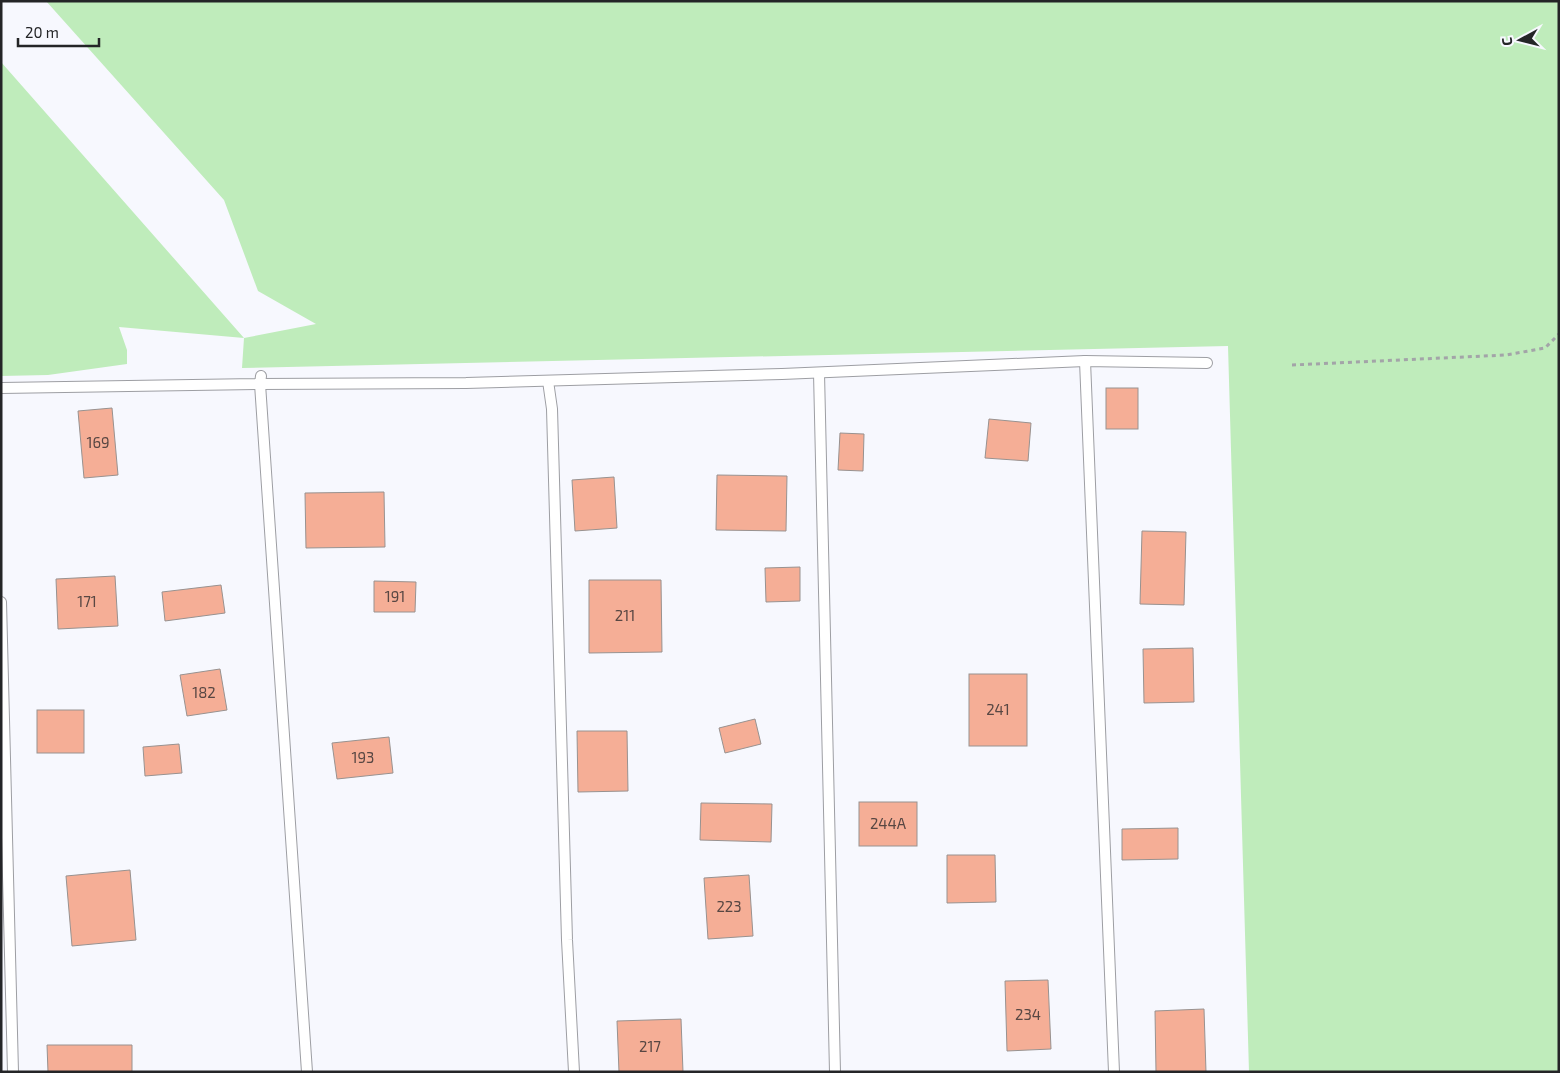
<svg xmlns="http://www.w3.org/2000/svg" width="1560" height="1073" font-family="'Exo 2',sans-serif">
<rect width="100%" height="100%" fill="#f7f8fe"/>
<polygon fill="#bfecbb" points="46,1 1559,1 1559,1072 1249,1072 1228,346 242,368 244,338 119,327 127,350 127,364 48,375 1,376 1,62 244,338 316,324 258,291 224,200"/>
<g fill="#f5ae96" stroke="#989290">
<rect x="1106" y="388" width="32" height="41"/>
<polygon points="112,408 118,475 84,478 78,411"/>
<polygon points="989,419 1031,423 1028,461 985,458"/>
<polygon points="840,433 864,434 863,471 838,470"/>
<polygon points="717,475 787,476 786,531 716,530"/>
<polygon points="614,477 617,528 575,531 572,480"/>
<polygon points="384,492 385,547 306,548 305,493"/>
<polygon points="1142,531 1186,532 1184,605 1140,604"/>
<polygon points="800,567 800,601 766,602 765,568"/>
<polygon points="115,576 118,626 58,629 56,579"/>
<polygon points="589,580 661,580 662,652 589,653"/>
<polygon points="374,581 416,582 415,612 374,612"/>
<polygon points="221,585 225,613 165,621 162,592"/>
<polygon points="1193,648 1194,702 1144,703 1143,649"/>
<polygon points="220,669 227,710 187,716 180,675"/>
<rect x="969" y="674" width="58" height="72"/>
<rect x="37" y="710" width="47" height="43"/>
<polygon points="755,719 761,744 725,753 719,728"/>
<polygon points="577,731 627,731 628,791 578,792"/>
<polygon points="389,737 393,773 337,779 332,743"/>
<polygon points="179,744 182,773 145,776 143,747"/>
<rect x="859" y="802" width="58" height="44"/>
<polygon points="701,803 772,804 771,842 700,840"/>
<polygon points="1178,828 1178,859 1122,860 1122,829"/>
<polygon points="947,855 995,855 996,902 947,903"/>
<polygon points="130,870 136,940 72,946 66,876"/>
<polygon points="749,875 753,936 708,939 704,878"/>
<polygon points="1048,980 1051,1049 1007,1051 1005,981"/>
<polygon points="1204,1009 1206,1072 1156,1072 1155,1011"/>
<polygon points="681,1019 683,1072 619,1072 617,1021"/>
<polygon points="47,1045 132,1045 132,1072 48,1072"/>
</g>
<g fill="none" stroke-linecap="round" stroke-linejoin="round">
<defs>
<g id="lane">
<polyline points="1085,361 1114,1072"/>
<polyline points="819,373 835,1072"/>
<polyline points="548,381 552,409 567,940 574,1072"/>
<polyline points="1,388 260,384 261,376"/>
<polyline points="1,602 13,1072"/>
<polyline points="307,1072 260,384 466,383 782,374 1085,361 1207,363"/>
</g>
</defs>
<use href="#lane" stroke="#9d9ea3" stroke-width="12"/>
<polyline stroke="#a3a4a8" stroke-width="3" stroke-dasharray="4 4" stroke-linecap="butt" points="1292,365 1506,355 1545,348 1559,334"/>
<use href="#lane" stroke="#fff" stroke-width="10"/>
</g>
<g text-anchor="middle" stroke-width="4" stroke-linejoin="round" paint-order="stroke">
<g font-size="15" fill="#584743">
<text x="98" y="448">169</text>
<text x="395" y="602">191</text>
<text x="87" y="607">171</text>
<text x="625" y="621">211</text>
<text x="204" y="698">182</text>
<text x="998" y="715">241</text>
<text x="363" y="763">193</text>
<text x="888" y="829">244А</text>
<text x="729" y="912">223</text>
<text x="1028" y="1020">234</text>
<text x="650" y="1052">217</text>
</g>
</g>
<rect width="1560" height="1073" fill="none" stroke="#242527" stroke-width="5"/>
<g transform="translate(1520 40) rotate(263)" stroke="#f7f8fe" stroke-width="4" paint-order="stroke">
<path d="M0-4L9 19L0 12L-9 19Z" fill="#242527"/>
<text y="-8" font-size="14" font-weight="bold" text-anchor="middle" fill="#242527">С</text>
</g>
<path d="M18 38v8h81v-8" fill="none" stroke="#242527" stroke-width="2.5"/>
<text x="25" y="38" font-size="15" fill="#242527" stroke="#f7f8fe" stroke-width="4" paint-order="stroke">20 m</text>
</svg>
